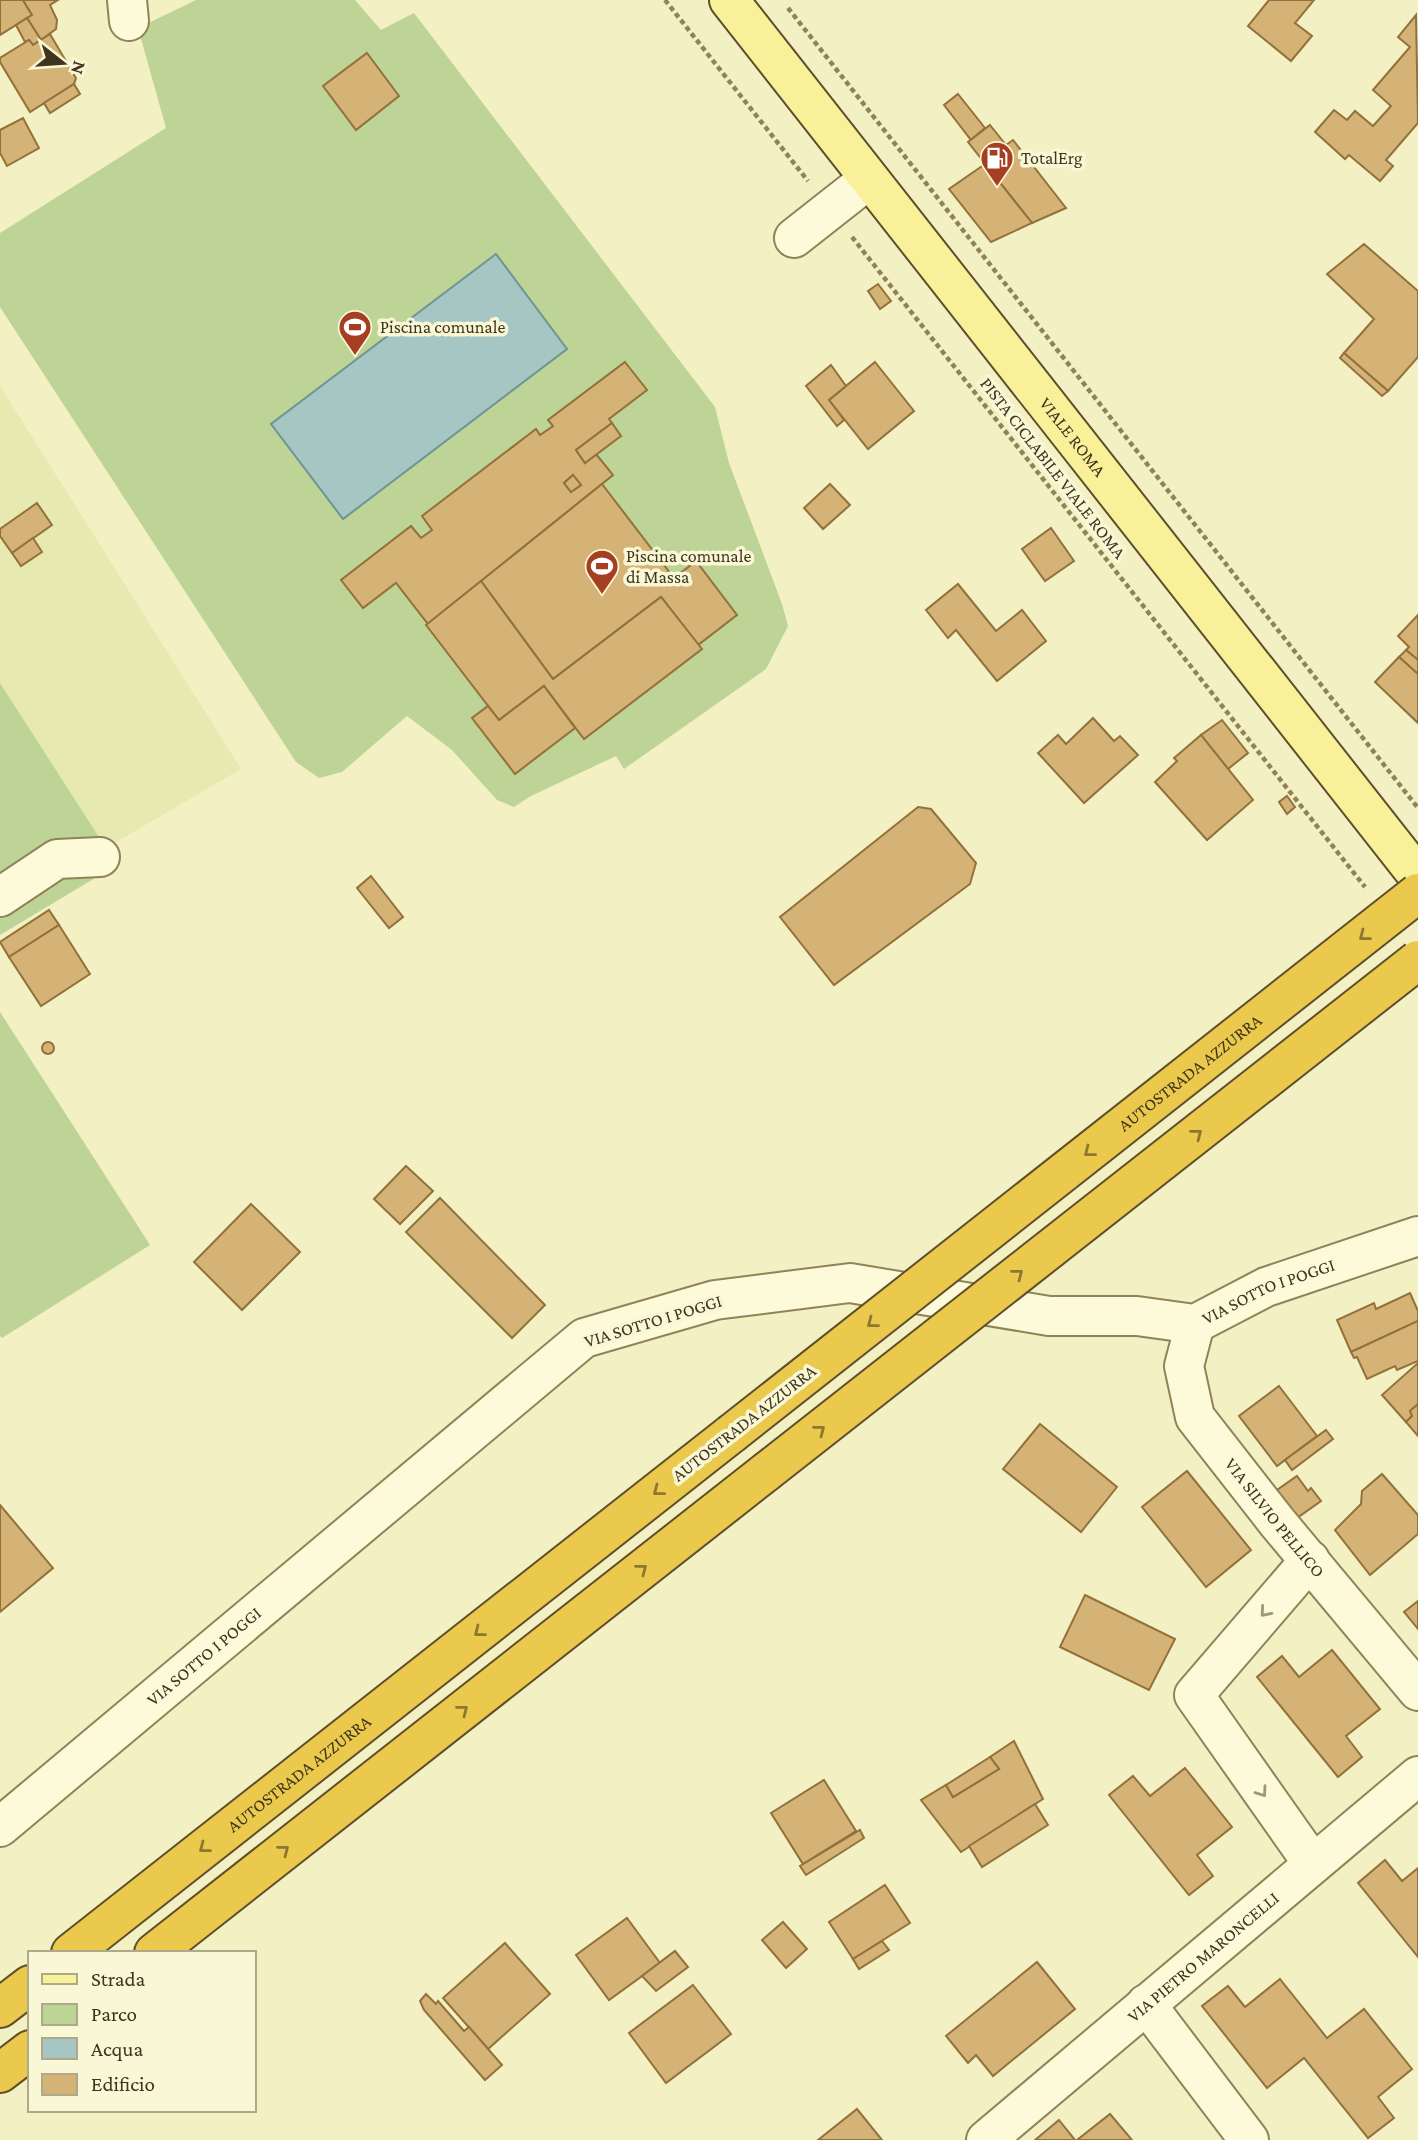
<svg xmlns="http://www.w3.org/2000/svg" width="1418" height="2140" font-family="'Crimson Pro',serif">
<rect width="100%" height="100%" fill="#f3f0c4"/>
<polygon fill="#e6eab0" points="0,386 241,769 106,848 0,683"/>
<g fill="#bed396">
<polygon points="196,0 355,0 381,30 414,13 715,407 729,463 782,604 788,626 766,669 624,769 616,756 531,796 514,807 497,800 452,750 407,716 342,772 319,778 296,762 0,307 0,233 166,128 138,28"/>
<polygon points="0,683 106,848 110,869 0,935"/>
<polygon points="0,1012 150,1245 2,1338 0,1336"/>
</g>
<polygon fill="#a6c6c4" stroke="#6c9594" stroke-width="2" points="496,254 567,349 343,519 271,424"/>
<g fill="#d5b376" stroke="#92713b" stroke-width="2" fill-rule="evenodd">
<polygon points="0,0 23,0 32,15 0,35"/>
<polygon points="23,0 58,0 50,5 57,20 56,29 41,40 27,18 32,15"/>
<polygon points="1269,0 1314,0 1295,23 1312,36 1291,61 1248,26"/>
<polygon points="1416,15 1418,123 1386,160 1393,166 1380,181 1349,155 1345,159 1315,132 1334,110 1347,120 1355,111 1373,126 1391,106 1373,90 1410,47 1398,37"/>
<polygon points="27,18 41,40 33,45 29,40 25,42 16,25"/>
<polygon points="50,34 76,78 74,84 30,112 0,62 0,58 29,40 33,45"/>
<polygon points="367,53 399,96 356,130 323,86"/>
<polygon points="74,84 80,94 50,113 44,103"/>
<polygon points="958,94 985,128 971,140 944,105"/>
<polygon points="23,118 39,148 7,166 0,153 0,130"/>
<polygon points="990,125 1006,145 1013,140 1066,208 1032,223 968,142"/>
<polygon points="985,164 1032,223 991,242 949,189"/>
<polygon points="1364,244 1418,291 1418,357 1388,391 1344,353 1374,319 1327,274"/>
<polygon points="878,284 891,301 880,309 868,291"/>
<polygon points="1344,353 1388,391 1382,396 1340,358"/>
<path d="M 625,362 L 647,390 L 609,419 L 612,423 L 576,450 L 585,463 L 596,454 L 613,475 L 428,624 L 396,583 L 363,608 L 341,580 L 411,526 L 421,538 L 432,530 L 422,516 L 536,429 L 540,435 L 553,426 L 548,420 ZM 573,475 L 581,485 L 571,492 L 564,483 Z"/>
<polygon points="875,362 914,411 868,449 829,400"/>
<polygon points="831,365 846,386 829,400 844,420 837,426 806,386"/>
<polygon points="612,423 621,436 585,463 576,450"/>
<polygon points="573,475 581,485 571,492 564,483"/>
<polygon points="602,484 674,578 696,561 737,615 698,645 661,597 553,679 481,581"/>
<polygon points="830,484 850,505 823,529 804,508"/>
<polygon points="37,503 52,525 12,553 0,536 0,529"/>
<polygon points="1051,528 1074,561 1045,581 1022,549"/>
<polygon points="33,538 42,552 21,566 12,553"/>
<polygon points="481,581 553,679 661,597 702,649 584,739 544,686 499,720 426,625"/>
<polygon points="958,584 996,631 1022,610 1046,641 997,681 956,630 948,638 926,610"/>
<polygon points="1418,615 1418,660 1406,650 1409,647 1398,636"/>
<polygon points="1406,650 1418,660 1418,674 1399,657"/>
<polygon points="1399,657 1418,674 1418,723 1375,682"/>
<polygon points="544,686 575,728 515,774 472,718 488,706 499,720"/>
<polygon points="1093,718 1114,741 1120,736 1138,755 1084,803 1038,753 1058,735 1066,744"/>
<polygon points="1222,720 1248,753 1228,769 1201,735"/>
<polygon points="1201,735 1253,800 1207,840 1155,782 1177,761 1174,758"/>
<polygon points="1287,796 1295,807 1287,814 1279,802"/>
<polygon points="918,807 931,809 976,863 970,884 834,985 780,917"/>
<polygon points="371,876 403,917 389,928 357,888"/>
<polygon points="49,910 59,925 9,957 0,942"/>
<polygon points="59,925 90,974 41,1006 9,957"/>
<circle cx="48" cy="1048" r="6"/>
<polygon points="406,1166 433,1191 400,1224 374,1199"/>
<polygon points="440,1198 545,1305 512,1338 406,1232"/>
<polygon points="251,1204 300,1252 242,1310 194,1262"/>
<polygon points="1410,1293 1418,1311 1418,1321 1351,1352 1337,1320 1374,1303 1376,1309"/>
<polygon points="1418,1321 1418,1361 1397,1370 1395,1366 1367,1379 1357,1357 1354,1358 1351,1352"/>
<polygon points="1418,1363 1418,1404 1410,1411 1412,1416 1406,1422 1382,1395"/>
<polygon points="1279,1386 1317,1436 1277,1466 1239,1416"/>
<polygon points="1418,1404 1418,1436 1406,1422 1412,1416 1410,1411"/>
<polygon points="1040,1424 1117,1487 1081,1532 1003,1469"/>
<polygon points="1326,1430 1333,1439 1292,1470 1285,1460"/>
<polygon points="1187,1471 1251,1550 1206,1587 1142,1507"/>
<polygon points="1382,1474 1418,1515 1418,1534 1370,1575 1335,1530 1361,1504 1362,1491"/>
<polygon points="1297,1476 1308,1491 1311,1488 1321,1501 1297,1518 1277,1490"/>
<polygon points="0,1505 53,1568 0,1612"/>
<polygon points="1085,1595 1175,1639 1149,1690 1060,1647"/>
<polygon points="1418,1601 1418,1629 1404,1612"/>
<polygon points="1332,1650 1380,1709 1346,1736 1362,1757 1338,1777 1257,1677 1282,1656 1299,1677"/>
<polygon points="1014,1741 1043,1799 961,1852 921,1800 946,1785 953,1797 999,1769 990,1757"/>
<polygon points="990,1757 999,1769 953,1797 946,1785"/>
<polygon points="1185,1768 1232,1827 1197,1855 1213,1876 1189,1895 1109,1795 1133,1776 1150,1796"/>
<polygon points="824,1780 856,1831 803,1864 771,1813"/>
<polygon points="1035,1804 1048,1825 982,1867 969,1846"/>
<polygon points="860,1830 864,1838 806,1875 800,1866"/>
<polygon points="1385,1860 1402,1881 1418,1868 1418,1957 1358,1883"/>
<polygon points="885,1885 910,1923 853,1959 829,1922"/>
<polygon points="627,1918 660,1963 609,2000 576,1955"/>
<polygon points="783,1922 807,1949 786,1968 762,1940"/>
<polygon points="882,1941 889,1950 859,1969 853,1959"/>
<polygon points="505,1943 550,1994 488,2049 443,1998"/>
<polygon points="675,1951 688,1967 656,1991 642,1976"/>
<polygon points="1037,1962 1075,2009 993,2076 976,2055 968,2063 946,2036"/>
<polygon points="1280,1979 1327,2038 1364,2009 1412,2069 1378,2097 1394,2118 1368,2138 1304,2058 1267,2088 1202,2006 1228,1986 1245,2007"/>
<polygon points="693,1985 731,2034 666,2083 629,2033"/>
<polygon points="426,1994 436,2004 438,2001 464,2031 469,2027 502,2065 485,2080 424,2010 420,2001"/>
<polygon points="857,2109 882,2140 818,2140"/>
<polygon points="1110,2114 1132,2140 1077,2140"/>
<polygon points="1059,2120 1075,2140 1035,2140"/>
</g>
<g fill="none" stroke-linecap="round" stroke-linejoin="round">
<defs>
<g id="minor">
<polyline points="127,0 129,21"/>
<polyline points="794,238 869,179"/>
<polyline points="0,897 57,859 100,857"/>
<path id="s1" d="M 1195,1324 L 1184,1366 L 1195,1417 L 1277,1522 L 1418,1691"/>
<polyline points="1310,1560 1194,1695 1313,1864"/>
<path id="s2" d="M 0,1827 L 584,1338 L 715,1300 L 850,1283 L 1049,1316 L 1137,1316 L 1195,1324 L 1266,1287 L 1418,1236"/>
<polyline points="1146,2004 1249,2140"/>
<path id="s3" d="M 986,2140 L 1418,1776"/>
</g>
<g id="major">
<path id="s4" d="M 729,0 L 1418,876"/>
</g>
<g id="highway">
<path id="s5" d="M 71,1953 L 731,1434"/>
<polyline points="154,1953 766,1472"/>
<polyline points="0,2008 30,1985"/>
<polyline points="0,2073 30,2050"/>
</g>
</defs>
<use href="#minor" stroke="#908358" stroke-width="42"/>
<use href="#major" stroke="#5e4e2c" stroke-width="42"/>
<use href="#highway" stroke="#5e4e2c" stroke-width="42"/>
<g stroke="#908358" stroke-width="4.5" stroke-dasharray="5 3.5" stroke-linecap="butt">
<polyline points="665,0 808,181"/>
<polyline points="788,8 1418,808"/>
<polyline points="852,237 1365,887"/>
</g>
<use href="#minor" stroke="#fcfad9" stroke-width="38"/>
<use href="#major" stroke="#f9f199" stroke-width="38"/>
<use href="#highway" stroke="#ebc94c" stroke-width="38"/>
<defs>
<g id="highway-bridge">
<path id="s6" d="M 731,1434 L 1418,893"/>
<polyline points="766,1472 1418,960"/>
</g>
</defs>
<use href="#highway-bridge" stroke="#5e4e2c" stroke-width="42" stroke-linecap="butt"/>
<use href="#highway-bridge" stroke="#ebc94c" stroke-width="38"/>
</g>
<defs><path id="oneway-chevron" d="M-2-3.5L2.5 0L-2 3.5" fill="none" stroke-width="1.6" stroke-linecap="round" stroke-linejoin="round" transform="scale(1.75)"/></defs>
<g stroke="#8c7832">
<use href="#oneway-chevron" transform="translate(1364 936) rotate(142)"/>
<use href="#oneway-chevron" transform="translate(1197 1134) rotate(-38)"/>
<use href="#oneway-chevron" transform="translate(1089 1152) rotate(142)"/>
<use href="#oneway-chevron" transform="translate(1018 1274) rotate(-38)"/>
<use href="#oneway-chevron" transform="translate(872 1323) rotate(142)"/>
<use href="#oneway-chevron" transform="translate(820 1430) rotate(-38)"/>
<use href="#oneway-chevron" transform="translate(658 1491) rotate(142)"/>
<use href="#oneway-chevron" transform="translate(642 1569) rotate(-38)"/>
<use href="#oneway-chevron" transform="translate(479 1632) rotate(142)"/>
<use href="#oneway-chevron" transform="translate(463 1710) rotate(-38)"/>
<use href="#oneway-chevron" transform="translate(204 1848) rotate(142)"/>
<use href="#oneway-chevron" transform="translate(284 1850) rotate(-38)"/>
</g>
<g stroke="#9e987b">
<use href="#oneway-chevron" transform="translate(1265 1612) rotate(131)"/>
<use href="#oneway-chevron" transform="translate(1262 1792) rotate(55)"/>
</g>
<defs>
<symbol id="fuel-pin" viewBox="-11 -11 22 30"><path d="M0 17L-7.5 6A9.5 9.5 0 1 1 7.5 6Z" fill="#a63e21" stroke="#f9f7d5"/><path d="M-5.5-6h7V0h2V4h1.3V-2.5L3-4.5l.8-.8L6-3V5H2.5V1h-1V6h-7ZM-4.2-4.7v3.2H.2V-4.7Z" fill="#fff"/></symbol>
<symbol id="stadium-pin" viewBox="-11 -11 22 30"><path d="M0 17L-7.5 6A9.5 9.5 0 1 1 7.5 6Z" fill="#a63e21" stroke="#f9f7d5"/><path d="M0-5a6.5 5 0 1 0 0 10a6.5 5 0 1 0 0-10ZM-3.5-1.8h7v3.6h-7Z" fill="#fff"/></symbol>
</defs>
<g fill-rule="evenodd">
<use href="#fuel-pin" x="978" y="139" width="38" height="52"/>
<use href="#stadium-pin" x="336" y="308" width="38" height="52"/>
<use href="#stadium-pin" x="583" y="547" width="38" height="52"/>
</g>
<g text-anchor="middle" stroke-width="7" stroke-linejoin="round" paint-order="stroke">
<g font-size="18" fill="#3f351d" stroke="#f9f7d5" text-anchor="start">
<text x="1021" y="164">TotalErg</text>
<text x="380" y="333">Piscina comunale</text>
<text x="626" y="562">Piscina comunale<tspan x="626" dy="21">di Massa</tspan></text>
</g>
<g font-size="18" fill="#3f351d" stroke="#f9f7d5">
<text dy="6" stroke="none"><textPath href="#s4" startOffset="556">VIALE ROMA</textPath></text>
<text transform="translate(1053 468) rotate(52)" y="6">PISTA CICLABILE VIALE ROMA</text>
<text dy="6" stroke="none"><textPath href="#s6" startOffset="584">AUTOSTRADA AZZURRA</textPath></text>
<text dy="6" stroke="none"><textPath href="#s2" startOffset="1463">VIA SOTTO I POGGI</textPath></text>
<text transform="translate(653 1321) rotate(-17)" y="6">VIA SOTTO I POGGI</text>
<text transform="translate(744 1423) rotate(-38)" y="6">AUTOSTRADA AZZURRA</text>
<text dy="6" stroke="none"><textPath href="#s1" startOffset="224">VIA SILVIO PELLICO</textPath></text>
<text dy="6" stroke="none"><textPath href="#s2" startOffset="266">VIA SOTTO I POGGI</textPath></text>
<text dy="6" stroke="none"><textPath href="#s5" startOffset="290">AUTOSTRADA AZZURRA</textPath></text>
<text dy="6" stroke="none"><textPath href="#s3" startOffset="284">VIA PIETRO MARONCELLI</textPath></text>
</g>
</g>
<rect x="28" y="1951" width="228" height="161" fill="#f9f7d5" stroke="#afa98b" stroke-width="2"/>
<rect x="42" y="1974" width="35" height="10" fill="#f9f199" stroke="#afa98b" stroke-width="2"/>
<text x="91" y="1986" font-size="21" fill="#3f351d">Strada</text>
<rect x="42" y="2004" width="35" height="21" fill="#bed396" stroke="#afa98b" stroke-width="2"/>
<text x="91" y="2021" font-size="21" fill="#3f351d">Parco</text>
<rect x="42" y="2038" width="35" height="21" fill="#a6c6c4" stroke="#afa98b" stroke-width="2"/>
<text x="91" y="2056" font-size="21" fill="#3f351d">Acqua</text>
<rect x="42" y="2074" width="35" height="21" fill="#d5b376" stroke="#afa98b" stroke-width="2"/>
<text x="91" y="2091" font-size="21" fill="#3f351d">Edificio</text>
<g transform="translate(63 63) rotate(107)" stroke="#f9f7d5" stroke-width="5" paint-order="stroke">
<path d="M0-5L12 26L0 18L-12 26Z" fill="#3f351d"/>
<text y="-10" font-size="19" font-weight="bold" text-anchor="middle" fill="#3f351d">N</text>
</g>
</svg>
